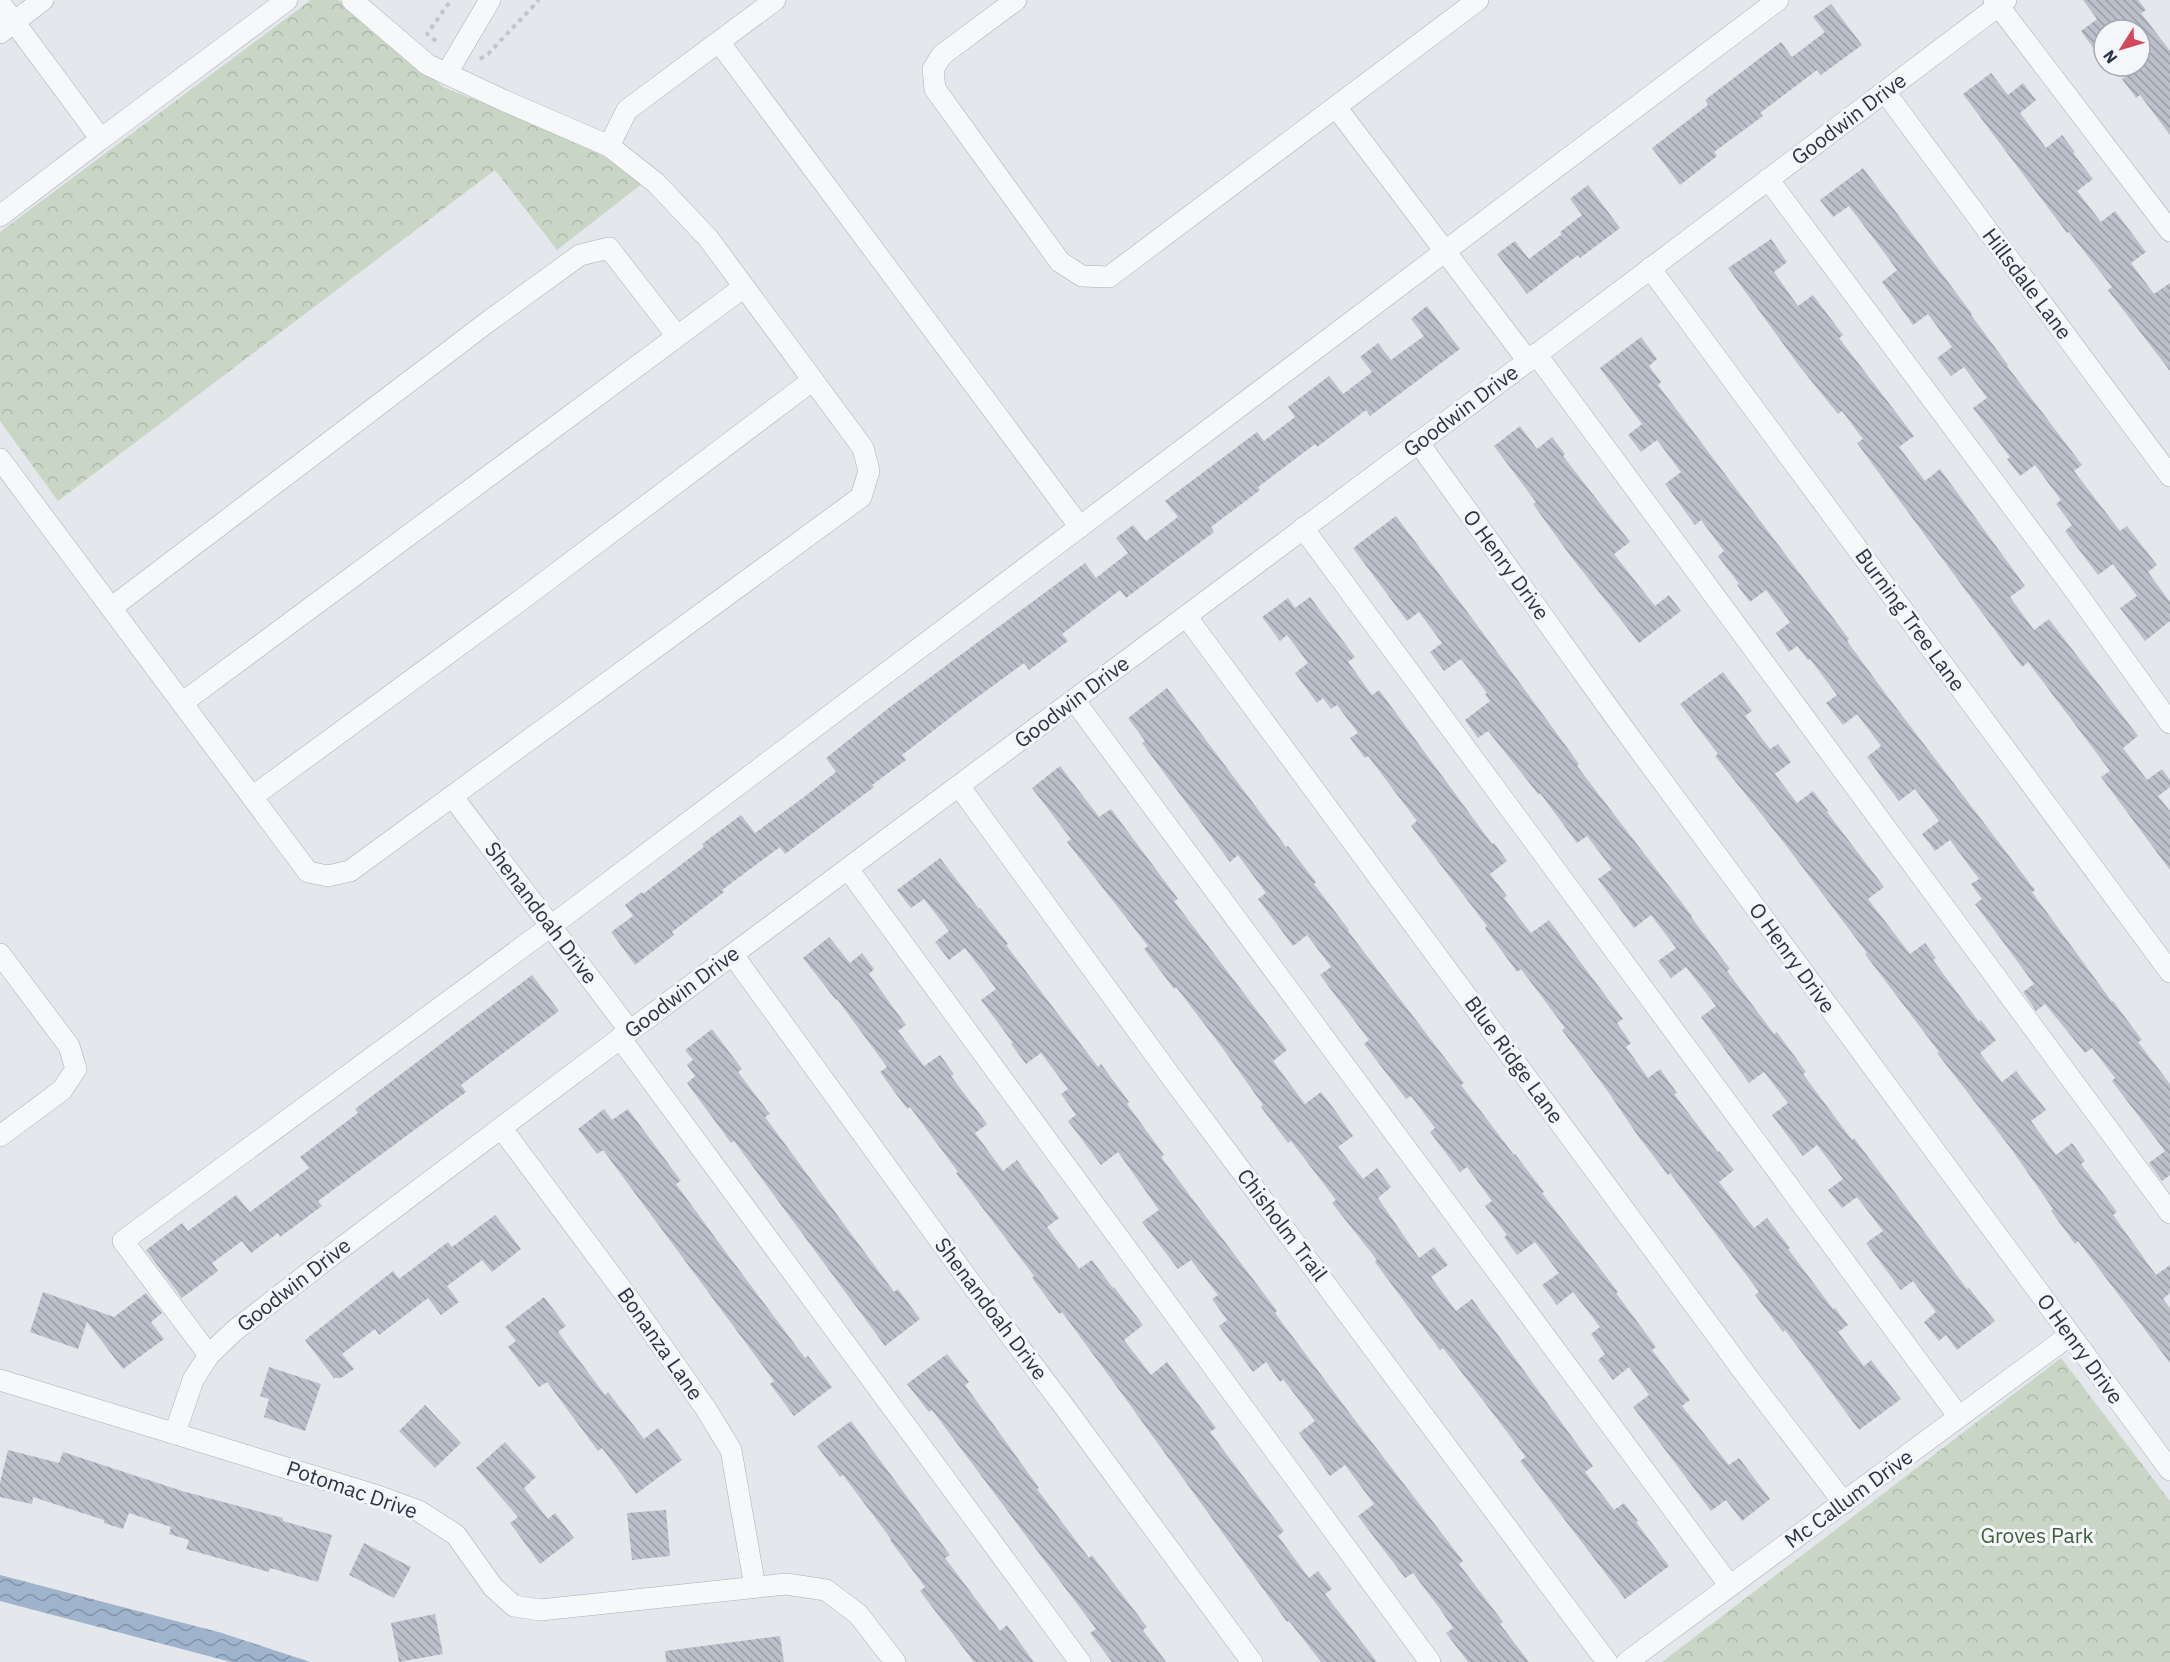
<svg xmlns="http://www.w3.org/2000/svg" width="2170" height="1662" font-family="'IBM Plex Sans',sans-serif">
<defs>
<pattern id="forest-crowns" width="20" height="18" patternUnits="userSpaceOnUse" patternTransform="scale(1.5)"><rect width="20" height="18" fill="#c9d6c5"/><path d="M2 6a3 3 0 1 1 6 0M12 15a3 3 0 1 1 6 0" fill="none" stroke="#adb8ab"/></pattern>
<pattern id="water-waves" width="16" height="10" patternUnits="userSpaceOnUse" patternTransform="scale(1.5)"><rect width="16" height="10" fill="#9fb4cc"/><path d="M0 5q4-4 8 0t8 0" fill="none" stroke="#8293a7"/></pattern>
<pattern id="building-back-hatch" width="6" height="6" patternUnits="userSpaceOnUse" patternTransform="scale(1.5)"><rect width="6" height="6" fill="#bbc0ca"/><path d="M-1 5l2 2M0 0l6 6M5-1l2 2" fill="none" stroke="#989da6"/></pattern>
</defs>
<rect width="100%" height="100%" fill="#e4e7ec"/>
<g fill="url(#forest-crowns)">
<polygon points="311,0 338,0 443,87 548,129 601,155 643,183 557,250 495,170 58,501 0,421 0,232"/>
<polygon points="2061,1358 2170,1501 2170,1662 1662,1662"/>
</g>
<polygon fill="url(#water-waves)" points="0,1575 222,1633 310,1662 231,1662 0,1601"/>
<g fill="url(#building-back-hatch)">
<polygon points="2083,0 2138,0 2146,10 2141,13 2170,51 2170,135 2140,95 2136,98 2122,79 2129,74 2123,66 2140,66 2140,30 2104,30 2104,41 2094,49 2081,31 2097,19"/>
<polygon points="1831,4 1862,45 1821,75 1817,70 1760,113 1763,116 1714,152 1717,156 1680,185 1652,148 1708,105 1705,100 1781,42 1792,57 1825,32 1813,17"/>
<polygon points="1991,73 2008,95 2023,83 2036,100 2020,113 2046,148 2062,135 2075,152 2073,153 2093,179 2077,191 2101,222 2115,211 2146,252 2131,263 2154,294 2170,283 2170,371 2108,290 2112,287 2069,232 2067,233 1963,94"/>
<polygon points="1863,168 1972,314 1971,315 2008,365 2007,366 2082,465 2074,471 2120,531 2127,526 2157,565 2148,572 2170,602 2170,621 2145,641 2120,608 2137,596 2113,564 2098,575 2065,531 2072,525 2056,504 2061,500 2035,465 2020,476 2007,459 2010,457 1973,408 1987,398 1964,367 1951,376 1937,358 1952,347 1928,314 1913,325 1882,282 1897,270 1883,251 1849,206 1833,217 1820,200"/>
<polygon points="1588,185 1620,228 1580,258 1578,255 1527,294 1497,254 1515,241 1529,259 1562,234 1560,232 1582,215 1570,199"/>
<polygon points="1771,239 1787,262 1774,272 1798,306 1813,295 1843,335 1839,338 1914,436 1899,447 1925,481 1940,469 2025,586 2010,597 2034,630 2049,619 2107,695 2138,736 2123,748 2147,780 2162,769 2170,780 2170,787 2158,796 2170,811 2170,870 2101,777 2110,771 2028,662 2022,667 1857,443 1863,439 1842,411 1838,414 1800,367 1728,268"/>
<polygon points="1427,306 1460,349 1370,416 1366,410 1317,447 1315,444 1258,487 1260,490 1211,527 1214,532 1126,598 1120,590 1062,634 1068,641 1029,670 1024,663 960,710 902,755 906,760 872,785 874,787 785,854 780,847 722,890 724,892 672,932 674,935 635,965 611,932 633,916 625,905 642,892 643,894 704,847 702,844 741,815 755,833 804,797 836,772 826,758 890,707 1085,563 1096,578 1128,553 1116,538 1133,525 1146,541 1178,517 1165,501 1257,432 1264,441 1295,417 1288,407 1329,376 1343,394 1372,372 1360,357 1378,343 1391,360 1424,336 1411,319"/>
<polygon points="1641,337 1657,359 1649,366 1661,382 1658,385 1849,639 1847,641 1885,693 2035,890 2032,892 2112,1002 2113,1001 2142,1040 2138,1042 2170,1084 2170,1175 2162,1181 2149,1163 2165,1151 2112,1081 2115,1078 2092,1048 2085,1053 2045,1004 2036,1011 2023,992 2034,984 1975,904 1982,899 1971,884 1979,879 1950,840 1935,851 1922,834 1939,821 1915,789 1899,801 1886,784 1867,757 1881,746 1857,714 1843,725 1826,703 1837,695 1810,659 1808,660 1797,646 1789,652 1776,633 1790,622 1766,590 1750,602 1737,585 1739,584 1718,556 1724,551 1701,520 1695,525 1665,484 1681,472 1657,440 1641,452 1628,435 1642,424 1600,368"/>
<polygon points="1520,426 1537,449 1552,437 1565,454 1563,456 1630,542 1614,554 1655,606 1669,595 1681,611 1639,643 1569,554 1533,504 1536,502 1494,446"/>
<polygon points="1396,516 1503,660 1579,764 1577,766 1692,916 1691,917 1730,969 1727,971 1774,1034 1777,1032 1806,1072 1803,1074 1852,1140 1854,1138 1967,1289 1969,1288 1995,1321 1957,1350 1946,1335 1939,1341 1924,1322 1936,1312 1913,1281 1901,1290 1866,1243 1883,1231 1857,1197 1842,1208 1828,1190 1843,1179 1817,1145 1803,1156 1772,1115 1788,1103 1764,1072 1749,1083 1701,1017 1716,1006 1686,967 1671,978 1658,961 1676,948 1651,915 1634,928 1598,879 1612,869 1587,836 1577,843 1540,793 1539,795 1488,731 1478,738 1465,720 1490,701 1485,694 1487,693 1461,659 1444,671 1430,652 1442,643 1419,612 1407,621 1353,548"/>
<polygon points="1310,597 1355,657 1348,662 1372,695 1379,690 1492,844 1494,843 1507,861 1490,874 1507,896 1504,898 1531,933 1549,920 1623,1019 1617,1023 1631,1043 1626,1047 1648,1078 1660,1069 1677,1093 1674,1094 1718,1152 1719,1151 1734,1170 1719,1182 1754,1228 1767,1218 1790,1248 1788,1249 1833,1309 1835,1308 1848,1325 1838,1332 1864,1366 1871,1360 1901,1399 1859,1430 1785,1330 1783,1332 1755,1295 1759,1292 1670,1173 1668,1175 1638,1136 1609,1093 1562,1030 1565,1028 1521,969 1517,972 1485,928 1487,926 1411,826 1417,821 1368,756 1365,758 1350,738 1358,733 1337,705 1331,709 1323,698 1317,703 1295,673 1308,663 1287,635 1280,641 1262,617 1288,598 1295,608"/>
<polygon points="1723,672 1752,711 1745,716 1770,749 1778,744 1791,762 1775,774 1797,803 1813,791 1828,811 1827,812 1884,887 1868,899 1910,954 1925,943 1936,958 1933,960 1979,1022 1981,1020 1996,1040 1980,1053 2002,1082 2016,1071 2046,1110 2031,1121 2056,1155 2072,1143 2085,1161 2081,1164 2117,1212 2113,1215 2156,1275 2170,1265 2170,1293 2163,1299 2170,1308 2170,1363 2078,1241 2075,1244 2051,1211 2053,1209 2012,1150 1937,1053 1939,1052 1865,954 1867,953 1785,844 1715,756 1718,754 1680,704"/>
<polygon points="1167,688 1286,847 1288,846 1316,882 1314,884 1349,930 1348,931 1464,1083 1461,1085 1514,1155 1515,1154 1544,1192 1542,1193 1618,1292 1616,1293 1656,1347 1652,1350 1690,1400 1682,1406 1729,1465 1739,1458 1770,1499 1742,1521 1726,1500 1711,1511 1633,1407 1649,1395 1629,1367 1613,1380 1598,1360 1605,1354 1591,1334 1600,1327 1573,1292 1557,1305 1542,1285 1559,1273 1535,1242 1517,1255 1504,1237 1507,1235 1485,1206 1492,1201 1467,1167 1460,1172 1430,1132 1435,1128 1411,1096 1406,1099 1364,1044 1369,1040 1320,975 1331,967 1307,935 1293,946 1258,899 1266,893 1238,855 1230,862 1142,743 1145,741 1128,718"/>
<polygon points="1060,766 1099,817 1111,809 1178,899 1174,901 1287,1050 1273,1061 1305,1104 1321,1092 1334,1109 1353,1136 1338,1147 1363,1179 1377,1168 1391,1187 1378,1198 1419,1258 1434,1247 1448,1265 1431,1277 1456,1311 1472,1299 1593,1466 1585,1472 1614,1510 1624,1503 1638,1521 1636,1522 1669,1566 1625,1599 1520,1461 1526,1457 1443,1348 1440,1350 1375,1262 1377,1260 1332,1203 1336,1200 1291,1141 1288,1143 1261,1107 1263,1105 1221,1046 1176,987 1174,989 1144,949 1148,946 1067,842 1071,839 1032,788"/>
<polygon points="940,858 979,909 980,908 1008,944 1006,945 1098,1067 1101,1064 1129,1102 1127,1104 1164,1155 1161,1157 1277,1311 1275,1313 1351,1415 1463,1561 1459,1564 1503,1622 1500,1624 1529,1662 1468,1662 1446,1633 1453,1628 1440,1609 1413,1573 1405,1578 1358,1516 1374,1504 1345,1465 1330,1476 1299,1433 1315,1421 1283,1379 1280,1382 1266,1362 1253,1372 1219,1326 1227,1320 1212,1299 1218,1295 1191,1260 1178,1269 1142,1222 1159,1210 1118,1152 1101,1165 1068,1121 1076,1115 1061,1094 1068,1089 1041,1053 1026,1064 1011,1044 1013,1043 981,1000 996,989 965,948 949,960 935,942 949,931 924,899 911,908 897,890"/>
<polygon points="829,937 850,963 862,953 874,969 869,974 906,1025 898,1031 924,1066 940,1055 954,1074 951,1076 987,1124 975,1133 1003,1171 1017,1160 1059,1218 1047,1227 1079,1269 1092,1260 1113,1288 1114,1287 1143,1325 1124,1340 1151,1375 1167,1362 1216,1428 1210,1432 1284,1531 1278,1536 1309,1578 1318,1571 1332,1589 1325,1594 1377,1662 1321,1662 1289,1621 1287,1622 1109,1376 1062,1312 1059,1314 1032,1278 1034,1276 956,1173 958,1172 910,1107 907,1109 880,1072 887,1067 837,999 836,1000 803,958"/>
<polygon points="532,975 559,1011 461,1085 466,1092 318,1201 322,1206 280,1237 278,1233 251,1253 242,1241 212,1263 218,1271 182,1298 146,1250 182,1223 188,1231 236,1195 250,1212 309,1168 300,1157 358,1113 355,1109"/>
<polygon points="712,1029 742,1069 738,1072 770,1114 765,1117 894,1292 898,1289 920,1319 885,1346 734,1141 731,1143 687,1083 695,1076 687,1065 693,1060 685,1050"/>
<polygon points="604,1109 612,1120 628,1109 681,1181 676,1184 722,1247 805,1358 808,1356 832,1387 794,1416 770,1384 774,1381 603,1150 597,1154 578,1129"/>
<polygon points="495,1215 521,1249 492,1272 482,1260 447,1286 459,1302 441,1315 428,1298 379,1335 375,1329 342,1354 354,1369 341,1378 334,1378 305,1340 393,1271 399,1279 448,1242 452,1247"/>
<polygon points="43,1292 114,1317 146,1293 162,1313 151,1322 164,1339 123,1369 87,1322 78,1349 30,1332"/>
<polygon points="544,1297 566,1326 558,1332 605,1395 608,1392 644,1439 658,1428 682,1460 636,1494 602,1448 598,1451 547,1382 539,1387 508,1347 516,1341 505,1327"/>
<polygon points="947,1354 969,1382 965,1385 1039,1488 1037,1489 1089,1558 1092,1555 1147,1627 1143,1630 1166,1662 1112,1662 1090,1633 1096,1629 1059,1580 932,1410 929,1412 907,1384"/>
<polygon points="269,1367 321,1384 305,1431 264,1417 269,1399 260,1396"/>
<polygon points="425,1405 461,1443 435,1468 399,1431"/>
<polygon points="851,1421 950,1555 945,1558 1000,1631 1007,1625 1034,1662 974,1662 920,1591 925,1587 890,1540 891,1539 843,1475 840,1477 817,1446"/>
<polygon points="505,1442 536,1477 524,1488 548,1519 555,1513 574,1538 540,1564 510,1523 518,1517 476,1468"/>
<polygon points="8,1450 59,1463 63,1452 182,1491 283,1518 283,1521 332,1535 318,1582 270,1568 269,1572 186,1549 189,1540 169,1534 171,1527 129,1513 123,1529 104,1523 104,1520 33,1497 32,1504 0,1497 0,1483"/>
<polygon points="666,1510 670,1556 632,1560 627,1513"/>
<polygon points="364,1543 411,1567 394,1598 349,1575"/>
<polygon points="435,1614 443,1654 399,1662 391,1623"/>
<polygon points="780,1636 784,1662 666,1662 665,1651"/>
</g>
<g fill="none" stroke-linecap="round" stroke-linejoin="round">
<defs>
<g id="minor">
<polyline points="1016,0 942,55 933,69 935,89 1060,262 1082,276 1109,277 1478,0"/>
<polyline points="1994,0 2170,231"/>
<polyline points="0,3 101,139 287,0"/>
<polyline points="0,33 43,0"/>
<polyline points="719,42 1080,527"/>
<polyline points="447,73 490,0"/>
<polyline points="1885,92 2170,476"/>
<polyline points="1336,107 1528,361"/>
<polyline points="609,146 627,110 775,0"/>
<polyline points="1768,179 2073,588 2170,723"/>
<polyline points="0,216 101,139"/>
<polyline points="1650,268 2170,972"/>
<polyline points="1536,354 2170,1213"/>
<polyline points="1418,442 1618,721 2170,1470"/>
<polyline points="0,459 308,872 328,876 350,871 861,497 869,471 863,448 708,238 656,183 609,146 505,101 428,65 352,0"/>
<polyline points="1303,528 1959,1417"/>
<polyline points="111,608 489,321 580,255 609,248 677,336"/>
<polyline points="1186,616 1749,1379 1844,1503"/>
<polyline points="1074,700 1730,1586"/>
<polyline points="182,703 744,287"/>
<polyline points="959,786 1172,1078 1607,1662"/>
<polyline points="452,796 630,1031"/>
<polyline points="252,797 529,594 813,380"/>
<polyline points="848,869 1430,1662"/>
<polyline points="0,954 69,1046 76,1069 62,1090 0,1136"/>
<polyline points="733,955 970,1282 1063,1405 1252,1662"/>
<polyline points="620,1038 1080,1662"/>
<polyline points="502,1129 629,1299 706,1409 731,1450 755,1587"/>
<polyline points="209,1355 123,1241 551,926 1778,0"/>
<polyline points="0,1380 378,1496 419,1511 456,1535 493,1587 514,1606 540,1610 786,1584 826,1590 858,1614 895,1662"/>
<polyline points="175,1433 193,1380 209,1355 234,1331 336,1252 630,1031 1528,361 2006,0"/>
<polyline points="1627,1662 2070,1335"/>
</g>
</defs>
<use href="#minor" stroke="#a9aeb7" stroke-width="22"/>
<g stroke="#c2c5cb" stroke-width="4" stroke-dasharray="4.5 4.5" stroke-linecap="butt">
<polyline points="436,41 427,34 451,0"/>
<polyline points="480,59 488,54 539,0"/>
</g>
<use href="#minor" stroke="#f7f8fa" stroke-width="21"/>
</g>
<g text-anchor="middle" stroke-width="6" stroke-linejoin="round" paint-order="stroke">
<g font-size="21" fill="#2b3445" stroke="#f4f6f9">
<text transform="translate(1849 119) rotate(-37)" y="7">Goodwin Drive</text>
<text transform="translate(2027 284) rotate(53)" y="7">Hillsdale Lane</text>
<text transform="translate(1461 411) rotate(-37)" y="7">Goodwin Drive</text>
<text transform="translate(1506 565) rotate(54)" y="7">O Henry Drive</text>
<text transform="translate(1910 620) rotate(54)" y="7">Burning Tree Lane</text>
<text transform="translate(1072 702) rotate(-37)" y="7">Goodwin Drive</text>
<text transform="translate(541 913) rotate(53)" y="7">Shenandoah Drive</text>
<text transform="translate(1792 958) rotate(54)" y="7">O Henry Drive</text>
<text transform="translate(682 992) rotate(-37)" y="7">Goodwin Drive</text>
<text transform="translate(1514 1060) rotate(54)" y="7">Blue Ridge Lane</text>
<text transform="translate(1282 1225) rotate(53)" y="7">Chisholm Trail</text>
<text transform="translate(294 1285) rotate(-38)" y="7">Goodwin Drive</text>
<text transform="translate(991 1309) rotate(53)" y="7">Shenandoah Drive</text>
<text transform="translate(660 1344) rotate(55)" y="7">Bonanza Lane</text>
<text transform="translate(2080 1349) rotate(54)" y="7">O Henry Drive</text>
<text transform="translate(352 1490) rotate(19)" y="7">Potomac Drive</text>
<text transform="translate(1849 1499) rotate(-36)" y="7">Mc Callum Drive</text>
</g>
<g font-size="21" fill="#3f6138" stroke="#f4f6f9">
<text x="2037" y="1543">Groves Park</text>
</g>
</g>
<g transform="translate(2122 48) rotate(233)"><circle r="28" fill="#f4f6f9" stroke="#a4a8b1" stroke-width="1.5"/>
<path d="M0-4.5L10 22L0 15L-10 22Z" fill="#d1495b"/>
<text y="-9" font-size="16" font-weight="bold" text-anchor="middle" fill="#2b3445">N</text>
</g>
</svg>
